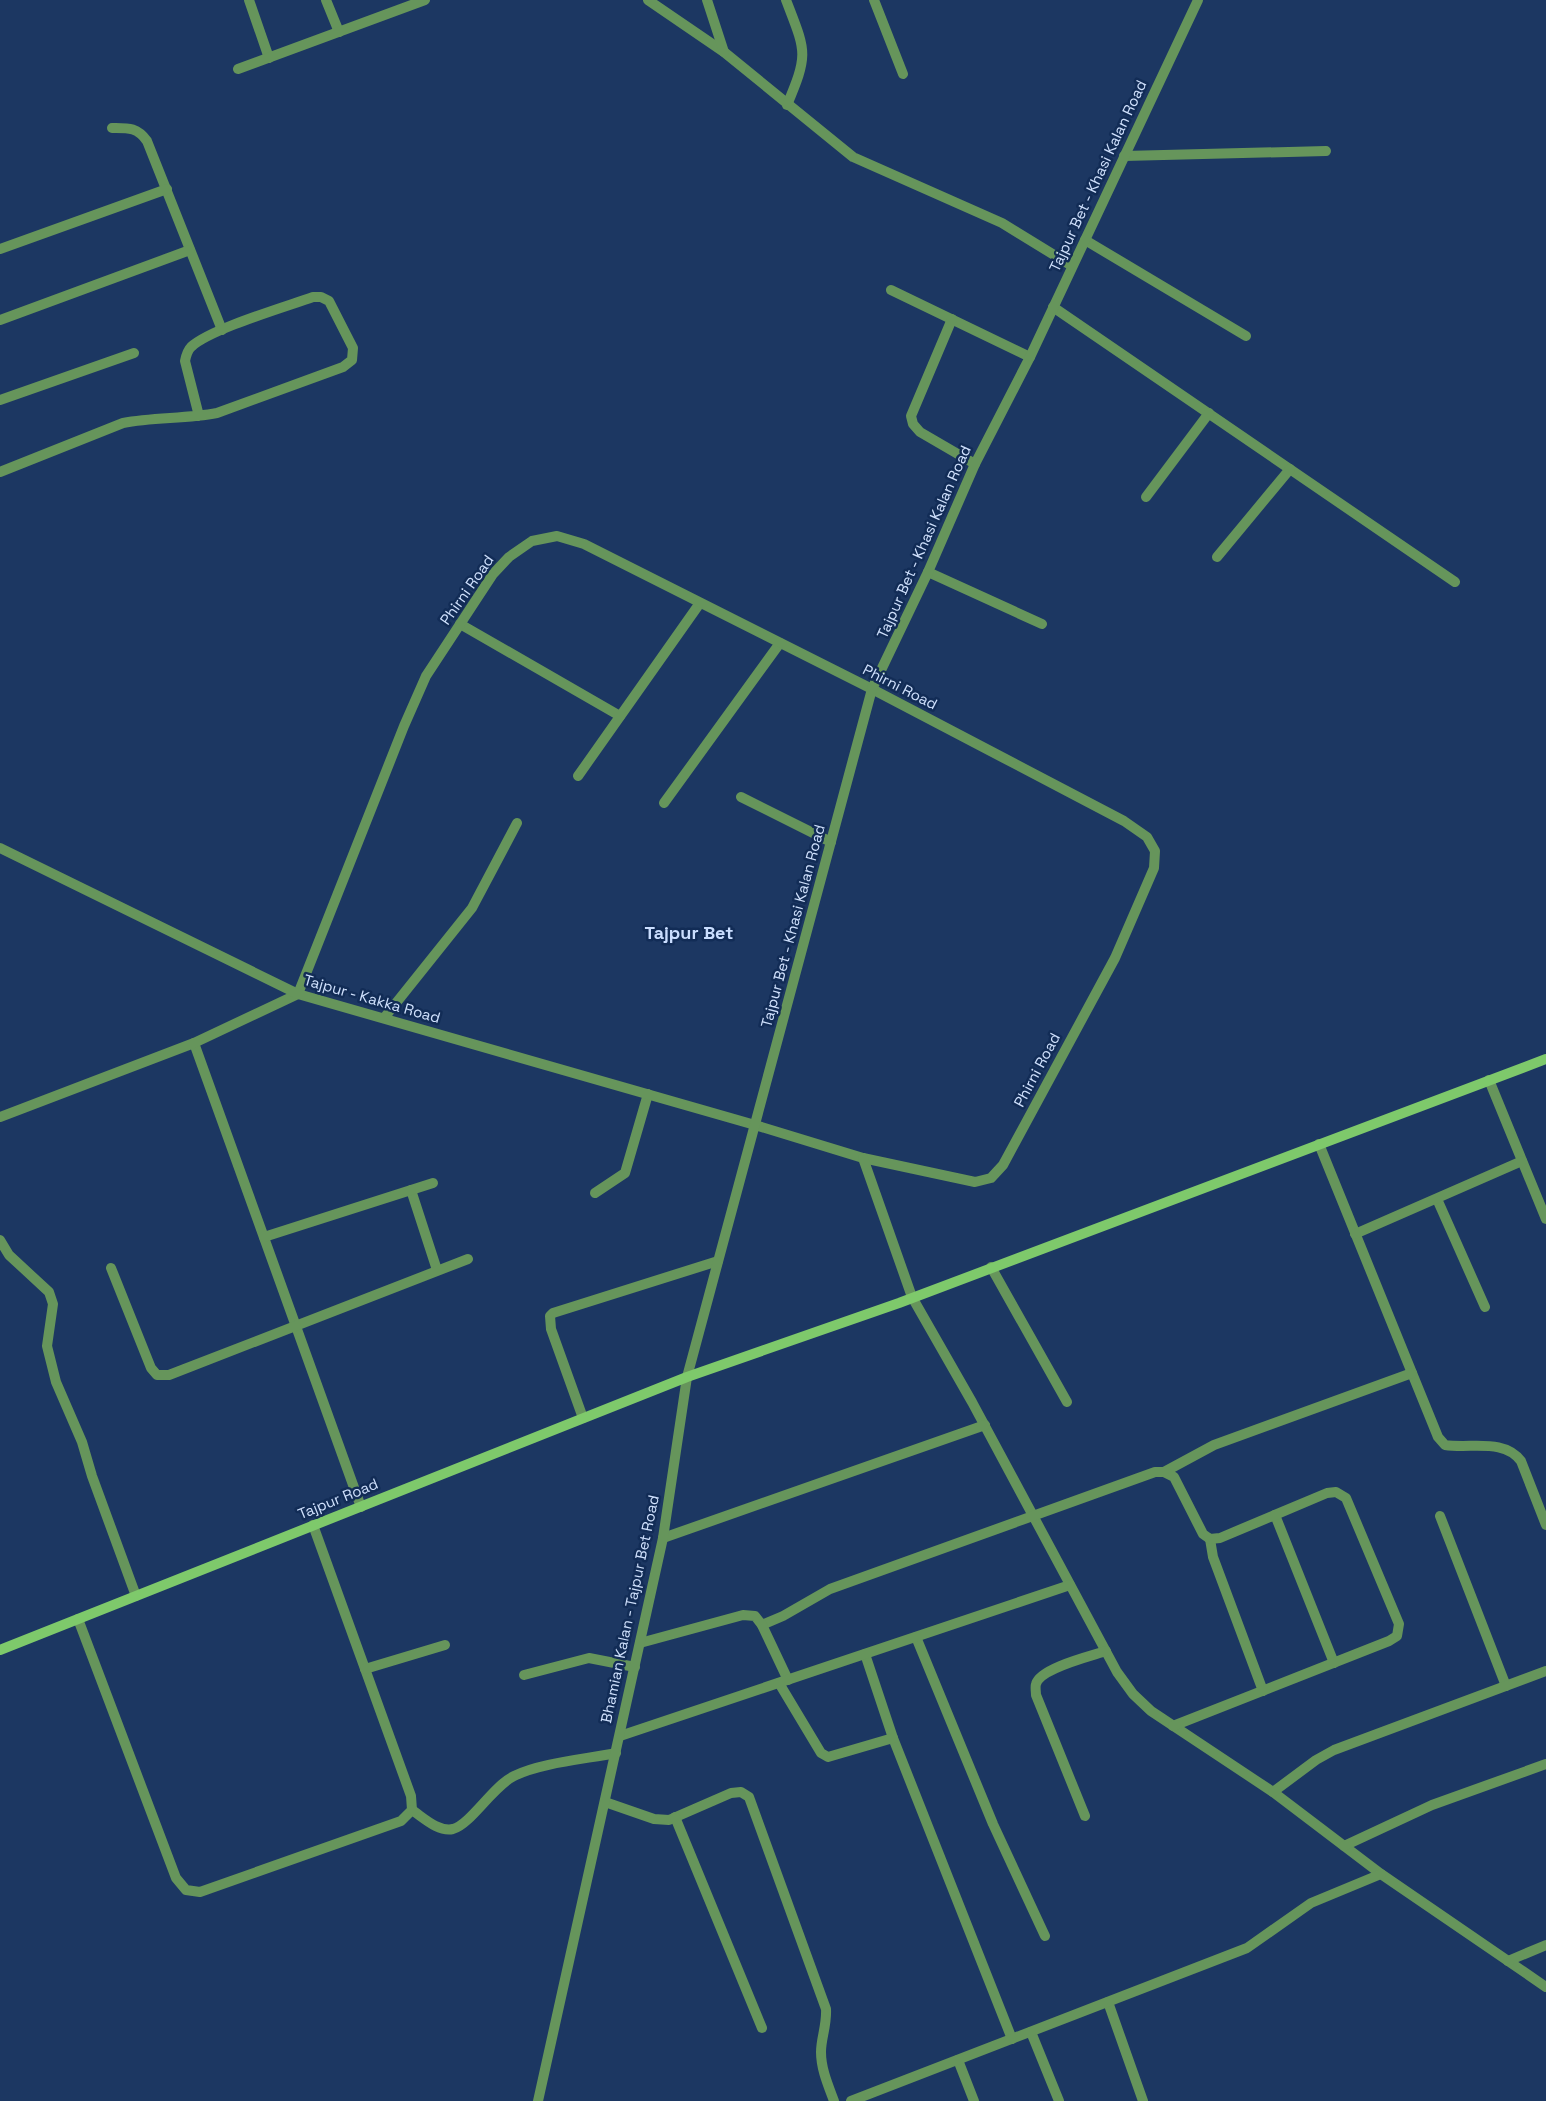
<svg xmlns="http://www.w3.org/2000/svg" width="1546" height="2101" font-family="'Space Grotesk',sans-serif">
<rect width="100%" height="100%" fill="#1c3762"/>
<g fill="none" stroke-linecap="round" stroke-linejoin="round">
<g stroke="#66955b" stroke-width="10">
<polyline points="249,0 269,58"/>
<polyline points="326,0 339,32"/>
<polyline points="648,0 724,52 853,157 1002,223 1072,266"/>
<polyline points="707,0 724,52"/>
<path d="M 786,0 C 806,52 809,53 787,105"/>
<polyline points="874,0 903,74"/>
<polyline points="238,69 425,0"/>
<path d="M 112,128 C 128,128 137,127 147,141 L 222,330"/>
<polyline points="1124,156 1326,151"/>
<polyline points="1085,240 1246,336"/>
<polyline points="0,249 167,189"/>
<polyline points="891,290 1030,357"/>
<polyline points="1053,307 1455,582"/>
<polyline points="952,319 911,416 913,424 920,432 975,464"/>
<polyline points="0,320 190,250"/>
<polyline points="0,400 134,353"/>
<path d="M 0,472 L 123,423 C 154,417 186,419 217,413 L 343,367 L 352,360 L 353,348 L 329,301 L 321,297 L 313,297 C 285,307 210,329 191,347 C 187,351 186,356 185,361 L 199,416"/>
<polyline points="1146,497 1209,413"/>
<polyline points="1217,557 1290,469"/>
<polyline points="928,572 1042,624"/>
<polyline points="460,624 620,716"/>
<polyline points="578,776 700,603"/>
<polyline points="741,797 831,842"/>
<polyline points="664,803 780,643"/>
<polyline points="384,1018 472,908 517,823"/>
<polyline points="194,1043 361,1507"/>
<polyline points="1489,1080 1546,1219"/>
<polyline points="0,1117 194,1043 298,994 404,726 426,676 493,574 509,557 532,541 557,536 584,544 872,689 1124,821 1147,837 1155,851 1154,868 1115,958 1003,1165 991,1178 975,1182 863,1158 755,1125"/>
<path d="M 1319,1144 L 1438,1437 L 1445,1445 C 1471,1449 1504,1438 1521,1461 L 1546,1525"/>
<polyline points="863,1158 912,1297 972,1402 1117,1672 1133,1694 1151,1711 1273,1792 1381,1874 1546,1987"/>
<polyline points="411,1190 437,1270"/>
<polyline points="595,1193 625,1173 648,1094"/>
<polyline points="1437,1199 1485,1307"/>
<polyline points="1355,1234 1522,1161"/>
<polyline points="264,1237 433,1183"/>
<polyline points="0,1240 9,1255 49,1292 53,1304 47,1346 56,1382 82,1442 92,1476 136,1596"/>
<polyline points="991,1267 1067,1402"/>
<polyline points="111,1268 151,1368 157,1375 169,1375 468,1259"/>
<polyline points="583,1418 551,1329 550,1316 553,1313 718,1261"/>
<polyline points="1164,1472 1214,1445 1412,1373"/>
<polyline points="1275,1515 1334,1663"/>
<polyline points="1440,1516 1506,1686"/>
<polyline points="663,1538 985,1425"/>
<polyline points="1210,1539 1213,1557 1263,1691"/>
<polyline points="78,1619 176,1878 186,1890 200,1892 401,1821 412,1810 411,1796 313,1525"/>
<polyline points="762,1625 783,1616 830,1589 1155,1472 1164,1472 1174,1477 1203,1534 1210,1539 1220,1538 1327,1493 1336,1492 1346,1498 1399,1624 1397,1636 1389,1641 1173,1726"/>
<polyline points="916,1637 993,1824 1045,1936"/>
<polyline points="640,1643 743,1615 755,1616 762,1625 788,1680"/>
<polyline points="865,1654 893,1738 1012,2039"/>
<polyline points="365,1669 445,1645"/>
<polyline points="524,1675 589,1658 635,1667"/>
<polyline points="779,1683 821,1753 828,1757 893,1738"/>
<polyline points="620,1736 1070,1585"/>
<polyline points="1273,1792 1316,1760 1334,1750 1546,1671"/>
<path d="M 605,1802 L 654,1819 L 669,1820 L 731,1793 L 741,1792 L 749,1797 L 826,2009 C 827,2025 821,2038 821,2052 C 821,2069 828,2085 834,2101"/>
<path d="M 412,1810 C 424,1818 438,1832 453,1829 C 471,1824 493,1786 514,1776 C 540,1763 586,1759 616,1753"/>
<path d="M 1085,1816 L 1036,1695 C 1036,1692 1035,1687 1036,1684 C 1040,1668 1091,1656 1106,1651"/>
<polyline points="675,1817 762,2028"/>
<polyline points="1344,1846 1432,1805 1546,1764"/>
<polyline points="1508,1961 1546,1945"/>
<polyline points="1108,2002 1143,2101"/>
<polyline points="1031,2032 1059,2101"/>
<polyline points="958,2060 974,2101"/>
<polyline points="851,2101 1247,1948 1311,1903 1381,1874"/>
</g>
<g stroke="#66955b" stroke-width="10">
<polyline points="0,848 298,994 755,1125"/>
<polyline points="538,2101 663,1538 687,1377 872,689 928,572 975,464 1030,357 1198,0"/>
</g>
<polyline stroke="#7ec96b" stroke-width="10" points="0,1650 687,1377 899,1303 1546,1059"/>
</g>
<g text-anchor="middle" stroke-width="5" stroke-linejoin="round" paint-order="stroke">
<g font-size="15" fill="#d0e1fd" stroke="#122c56">
<text transform="translate(1098 176) rotate(-65)" y="5">Tajpur Bet - Khasi Kalan Road</text>
<text transform="translate(924 542) rotate(-66)" y="5">Tajpur Bet - Khasi Kalan Road</text>
<text transform="translate(467 590) rotate(-55)" y="5">Phirni Road</text>
<text transform="translate(900 687) rotate(27)" y="5">Phirni Road</text>
<text transform="translate(793 926) rotate(-75)" y="5">Tajpur Bet - Khasi Kalan Road</text>
<text transform="translate(372 999) rotate(16)" y="5">Tajpur - Kakka Road</text>
<text transform="translate(1037 1070) rotate(-62)" y="5">Phirni Road</text>
<text transform="translate(338 1499) rotate(-22)" y="5">Tajpur Road</text>
<text transform="translate(630 1609) rotate(-78)" y="5">Bhamian Kalan - Tajpur Bet Road</text>
</g>
<g font-size="18" font-weight="bold" fill="#cadeff" stroke="#122c56">
<text x="689" y="939">Tajpur Bet</text>
</g>
</g>
</svg>
